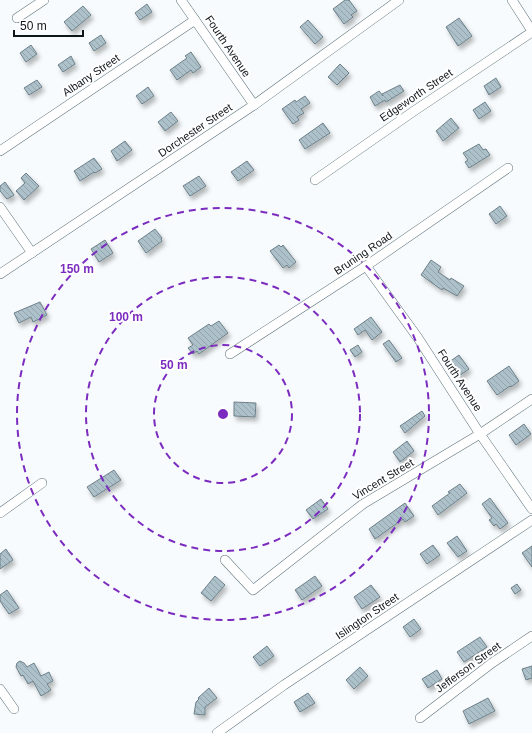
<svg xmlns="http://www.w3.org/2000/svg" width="532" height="733" font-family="Arial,sans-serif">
<defs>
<pattern id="building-back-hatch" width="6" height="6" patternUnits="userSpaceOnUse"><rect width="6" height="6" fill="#adc1cb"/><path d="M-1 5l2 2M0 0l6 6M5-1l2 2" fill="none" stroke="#94a5ae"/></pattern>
<filter id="shadow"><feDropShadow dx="2.5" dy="4" stdDeviation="2" flood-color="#0004"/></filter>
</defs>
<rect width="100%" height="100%" fill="#f7fbfd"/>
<g fill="url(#building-back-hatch)" stroke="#6d8089" filter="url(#shadow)">
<polygon points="345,0 349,0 357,11 351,15 353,17 344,24 333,9"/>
<polygon points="147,4 152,12 140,20 135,13"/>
<polygon points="83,6 91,15 72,31 64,22"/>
<polygon points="459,18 472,36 458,46 446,27"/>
<polygon points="308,20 323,37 315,44 300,27"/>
<polygon points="101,35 106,43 94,51 89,43"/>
<polygon points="31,45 37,54 26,62 20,53"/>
<polygon points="191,52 201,67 193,73 191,70 177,80 170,70 187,58 185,56"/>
<polygon points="71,56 75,64 63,72 58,65"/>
<polygon points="340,64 349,73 337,85 328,77"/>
<polygon points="496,78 501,87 489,95 484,86"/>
<polygon points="37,80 42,87 29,95 24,88"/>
<polygon points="400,85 404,91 386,102 385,100 375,106 370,97 379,91 383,96 382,94"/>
<polygon points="148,87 154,96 142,104 136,96"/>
<polygon points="305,96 310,103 301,109 304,113 297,117 299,120 293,124 282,109 295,100 296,102"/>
<polygon points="485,102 491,111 479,119 473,110"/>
<polygon points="171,112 178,121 165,131 158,122"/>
<polygon points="451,118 459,128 443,141 436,131"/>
<polygon points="323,123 330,133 305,149 299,140"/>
<polygon points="125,141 132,150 117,161 111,151"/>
<polygon points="479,144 483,150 486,149 490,155 469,168 465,162 468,160 463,153"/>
<polygon points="94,158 102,169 95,173 94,172 80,181 74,171"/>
<polygon points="247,161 254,170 238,181 231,172"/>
<polygon points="26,173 39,186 24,200 16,191 25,183 21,178"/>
<polygon points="199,176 206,186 190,196 183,186"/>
<polygon points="5,182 14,195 7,199 0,191 0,186"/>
<polygon points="500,206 507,216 496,224 489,214"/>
<polygon points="155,229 162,238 161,239 162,241 146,253 138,241"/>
<polygon points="105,240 113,253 99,262 91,249"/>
<polygon points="279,245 281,247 283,245 296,262 289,268 287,265 283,268 270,251"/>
<polygon points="431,260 441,267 438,272 450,280 451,278 464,286 457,296 443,288 442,290 421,275"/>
<polygon points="40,302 47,315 33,322 31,317 19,323 14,313"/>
<polygon points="371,317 382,332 372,340 365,330 358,335 354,329"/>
<polygon points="219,321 228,333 199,354 197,351 193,354 188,348 193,345 188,338 209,324 211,326"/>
<polygon points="389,340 402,358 396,362 383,344"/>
<polygon points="358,345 362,352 355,357 350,350"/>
<polygon points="459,355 469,369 459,376 449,362"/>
<polygon points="509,366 519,381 511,387 510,386 497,395 487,381"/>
<polygon points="234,402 256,403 255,417 234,416"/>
<polygon points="422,411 425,416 405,433 400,426"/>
<polygon points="524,424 531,434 516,445 509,435"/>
<polygon points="407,441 414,451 400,462 393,452"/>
<polygon points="114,470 121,480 94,497 87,487"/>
<polygon points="460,484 467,493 438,515 432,506 450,493 448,492"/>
<polygon points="490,498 508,523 500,529 496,524 494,526 489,520 492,518 482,504"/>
<polygon points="321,499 328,509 313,519 306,510"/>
<polygon points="405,503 414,516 405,522 403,519 375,539 369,529"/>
<polygon points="457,536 467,551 458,557 447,543"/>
<polygon points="433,545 440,555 427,564 420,554"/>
<polygon points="532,546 532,567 522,553"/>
<polygon points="6,549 13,560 0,569 0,554"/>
<polygon points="215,576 225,585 211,601 201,593"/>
<polygon points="315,576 322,586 302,600 295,590"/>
<polygon points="517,584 521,590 515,594 511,588"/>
<polygon points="371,585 380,597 362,609 354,597"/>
<polygon points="7,590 19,608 9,614 0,601 0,595"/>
<polygon points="414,619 421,629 410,637 403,627"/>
<polygon points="480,637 487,647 464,662 457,652"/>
<polygon points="267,646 274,656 260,666 253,657"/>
<polygon points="20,661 24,663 27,667 34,663 41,676 49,672 53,681 47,684 51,690 41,696 33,681 28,684 23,675 21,676 16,667 17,663"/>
<polygon points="532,666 532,678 526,680 522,669"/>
<polygon points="360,667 368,676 354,689 346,680"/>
<polygon points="437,670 442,679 428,688 422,679"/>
<polygon points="209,688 217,698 205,707 205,715 194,714 196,702 199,699 198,698"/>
<polygon points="308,693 315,703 300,712 294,702"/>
<polygon points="488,698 495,711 469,724 463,711"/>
</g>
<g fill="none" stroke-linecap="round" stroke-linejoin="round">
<defs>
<g id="minor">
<polyline points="181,0 254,105"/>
<polyline points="512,0 532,31"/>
<polyline points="17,18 44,0"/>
<polyline points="0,151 195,20"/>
<polyline points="315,180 414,111 532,32"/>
<polyline points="0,207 32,253"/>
<polyline points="366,266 418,338 480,434 532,509"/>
<polyline points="0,274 254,105 399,0"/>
<polyline points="230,354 366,266 508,168"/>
<polyline points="0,513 42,483"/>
<polyline points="225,560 253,590 363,504 480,434 532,399"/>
<polyline points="0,689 14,709"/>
<polyline points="420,718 492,663 532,636"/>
<polyline points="217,733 284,685 532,520"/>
</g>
</defs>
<use href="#minor" stroke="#5f727b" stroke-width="10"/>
<use href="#minor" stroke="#fff" stroke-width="9"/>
</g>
<g fill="none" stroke="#7b2cbf" stroke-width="2" stroke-dasharray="7 5">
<circle cx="223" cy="414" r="69"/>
<circle cx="223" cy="414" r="137"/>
<circle cx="223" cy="414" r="206"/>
</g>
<g text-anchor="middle" stroke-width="4" stroke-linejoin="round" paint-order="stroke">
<g font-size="11" fill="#0f161a" stroke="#fff">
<text transform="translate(228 46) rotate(56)" y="4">Fourth Avenue</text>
<text transform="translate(91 75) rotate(-34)" y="4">Albany Street</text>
<text transform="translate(416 95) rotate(-34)" y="4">Edgeworth Street</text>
<text transform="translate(195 130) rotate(-34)" y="4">Dorchester Street</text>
<text transform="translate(363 253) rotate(-34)" y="4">Bruning Road</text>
<text transform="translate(460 380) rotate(57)" y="4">Fourth Avenue</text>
<text transform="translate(383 479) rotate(-31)" y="4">Vincent Street</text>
<text transform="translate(367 616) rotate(-34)" y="4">Islington Street</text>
<text transform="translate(468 667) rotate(-36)" y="4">Jefferson Street</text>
</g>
</g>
<circle cx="223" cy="414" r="6" fill="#7b2cbf" stroke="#fff" stroke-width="2"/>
<g font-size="12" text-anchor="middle" font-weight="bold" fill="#7b2cbf" stroke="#fff" stroke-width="4" stroke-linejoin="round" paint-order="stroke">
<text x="77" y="273">150 m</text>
<text x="126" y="321">100 m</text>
<text x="174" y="369">50 m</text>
</g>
<path d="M14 30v6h69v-6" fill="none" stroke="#0f161a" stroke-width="2"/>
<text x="20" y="30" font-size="12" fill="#0f161a" stroke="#ffffff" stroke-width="3" paint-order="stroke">50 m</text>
</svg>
